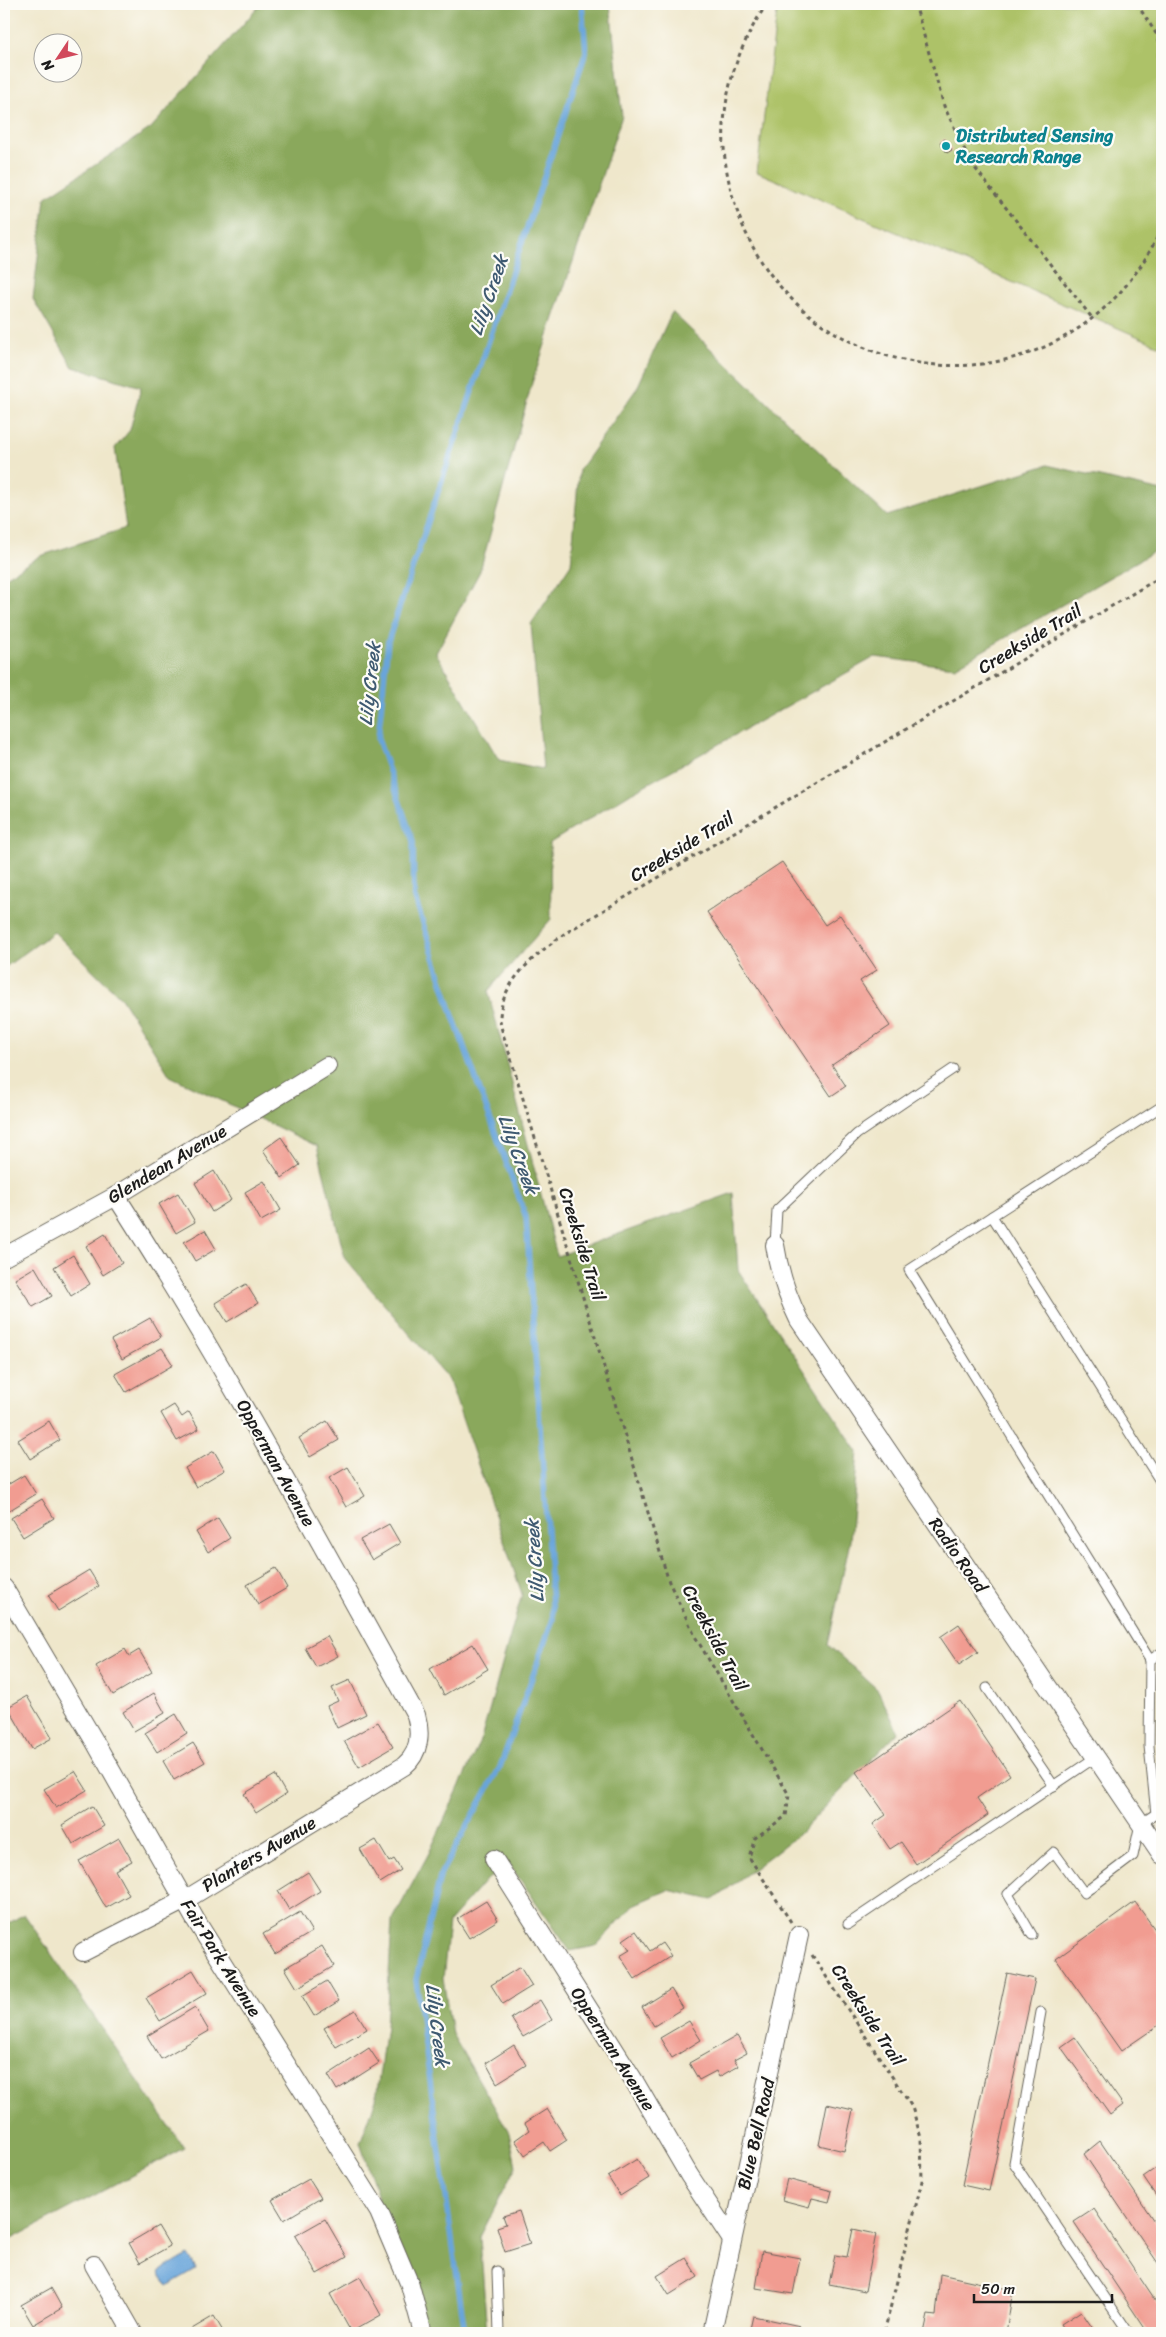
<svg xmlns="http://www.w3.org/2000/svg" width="1166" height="2337" font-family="Sriracha,sans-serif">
<rect width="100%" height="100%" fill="#fdfcf7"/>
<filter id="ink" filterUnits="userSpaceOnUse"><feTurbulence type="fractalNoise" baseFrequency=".02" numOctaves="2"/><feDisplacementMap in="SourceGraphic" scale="10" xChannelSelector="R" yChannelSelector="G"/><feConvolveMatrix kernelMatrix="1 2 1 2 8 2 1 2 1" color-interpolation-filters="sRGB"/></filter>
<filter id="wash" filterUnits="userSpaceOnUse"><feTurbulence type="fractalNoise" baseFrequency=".0096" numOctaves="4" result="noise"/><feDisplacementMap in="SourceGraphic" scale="20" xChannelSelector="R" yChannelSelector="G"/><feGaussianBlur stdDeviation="1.12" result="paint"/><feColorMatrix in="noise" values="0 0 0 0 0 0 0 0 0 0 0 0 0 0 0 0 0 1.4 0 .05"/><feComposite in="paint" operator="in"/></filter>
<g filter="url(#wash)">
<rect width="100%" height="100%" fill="#efe7cb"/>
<polygon fill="#adc267" stroke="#646f42" points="778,4 1162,4 1162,347 757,172"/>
<g fill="#8aa85c" stroke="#53623c">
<polygon points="261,4 610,4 622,116 532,383 480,571 436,653 499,760 543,769 531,624 571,564 579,470 637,388 672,312 887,516 1047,465 1162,491 1162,547 955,667 875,657 631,793 550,843 551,919 488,991 557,1256 733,1193 738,1270 858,1452 850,1541 828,1645 878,1690 898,1732 799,1834 713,1900 668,1890 634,1905 596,1946 570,1951 510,1865 486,1880 449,1922 443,1979 452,2034 509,2132 516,2166 480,2237 487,2333 424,2333 360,2143 376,2099 386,2026 392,1921 429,1853 481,1739 522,1594 449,1380 345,1259 317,1146 170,1076 122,999 54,932 4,968 4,578 40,556 126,528 115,448 130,430 141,387 73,367 33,299 45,198 151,128"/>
<polygon points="24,1914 184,2148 4,2243 4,1926"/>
</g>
<polygon fill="#69a5da" stroke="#42607b" points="188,2255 196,2269 167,2286 159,2272"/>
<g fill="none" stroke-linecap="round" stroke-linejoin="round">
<polyline stroke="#69a5da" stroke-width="5.5" points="465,2333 416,1980 441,1873 500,1767 553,1619 526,1217 453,1016 414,895 413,841 378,739 388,641 586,52 582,4"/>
</g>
<g id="blocks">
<g fill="#f19c91">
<polygon points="945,139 952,150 947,153 940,142"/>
<polygon points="782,862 825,925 840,915 877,970 860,981 890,1026 832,1065 846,1086 831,1096 707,912"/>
<polygon points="281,1137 300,1165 282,1178 263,1150"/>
<polygon points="214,1171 231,1200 212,1212 195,1183"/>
<polygon points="264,1181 281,1210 261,1221 245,1192"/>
<polygon points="178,1193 195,1222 176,1233 159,1204"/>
<polygon points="205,1230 216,1249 195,1261 184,1242"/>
<polygon points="105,1234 122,1263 103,1275 86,1246"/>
<polygon points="73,1255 90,1284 71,1296 54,1267"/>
<polygon points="35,1267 52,1296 33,1307 15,1279"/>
<polygon points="246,1284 258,1303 227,1322 215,1303"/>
<polygon points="150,1318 161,1337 122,1359 111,1340"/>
<polygon points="162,1348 173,1365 126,1392 115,1374"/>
<polygon points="174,1405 182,1417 189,1412 199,1429 177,1441 161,1413"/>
<polygon points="49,1421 60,1440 30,1459 18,1440"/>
<polygon points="327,1421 339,1440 310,1457 299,1438"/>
<polygon points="214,1451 225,1470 196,1487 185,1468"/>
<polygon points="348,1467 365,1496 346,1507 329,1478"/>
<polygon points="24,1475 36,1494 5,1513 4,1487"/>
<polygon points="42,1499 54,1518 23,1537 11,1518"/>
<polygon points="218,1518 230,1538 208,1552 196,1532"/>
<polygon points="389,1524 400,1543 372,1560 360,1540"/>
<polygon points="276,1568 287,1588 258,1605 247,1585"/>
<polygon points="89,1570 99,1586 58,1611 48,1595"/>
<polygon points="959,1624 978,1652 959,1665 940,1637"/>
<polygon points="327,1636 338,1656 316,1667 305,1648"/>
<polygon points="473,1644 488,1669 444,1695 430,1669"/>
<polygon points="125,1649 129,1656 139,1650 152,1672 113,1695 96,1666"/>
<polygon points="350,1680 366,1714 337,1728 327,1706 338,1701 332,1688"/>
<polygon points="154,1693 165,1713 134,1731 123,1712"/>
<polygon points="27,1696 52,1738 32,1749 8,1707"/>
<polygon points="960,1701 1010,1775 977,1798 988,1815 916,1864 901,1842 890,1849 873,1824 886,1815 856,1772"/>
<polygon points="176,1714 187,1733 157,1752 145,1733"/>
<polygon points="378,1722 393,1747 359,1767 344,1741"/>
<polygon points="193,1743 205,1762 174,1780 163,1761"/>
<polygon points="75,1771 87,1790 56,1808 44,1789"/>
<polygon points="275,1775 286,1794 256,1813 244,1794"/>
<polygon points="92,1806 104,1826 73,1844 62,1825"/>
<polygon points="119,1838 132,1861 115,1870 129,1895 106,1908 79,1861"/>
<polygon points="376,1840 389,1862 394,1859 401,1870 380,1883 360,1849"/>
<polygon points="308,1872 320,1891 289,1910 278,1891"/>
<polygon points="486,1901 498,1920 469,1938 457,1919"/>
<polygon points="1135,1902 1162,1939 1162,2023 1121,2051 1056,1959"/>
<polygon points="300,1912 312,1932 275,1954 263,1934"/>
<polygon points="636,1931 650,1951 662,1943 671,1956 635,1979 620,1956 630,1950 623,1940"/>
<polygon points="322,1946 334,1966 297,1988 285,1968"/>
<polygon points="520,1967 532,1986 503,2004 491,1985"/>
<polygon points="193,1970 207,1993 160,2021 146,1998"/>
<polygon points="1007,1973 1035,1979 989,2191 962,2185"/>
<polygon points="327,1981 339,2001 314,2016 302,1996"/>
<polygon points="671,1989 683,2008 654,2026 642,2007"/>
<polygon points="540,2000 552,2020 523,2037 511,2018"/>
<polygon points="195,2007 209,2031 161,2059 147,2036"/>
<polygon points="355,2010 367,2029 336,2047 324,2028"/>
<polygon points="689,2021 701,2040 672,2058 660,2038"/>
<polygon points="737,2036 747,2053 734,2060 738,2066 719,2077 716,2071 699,2080 689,2063"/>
<polygon points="1075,2037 1123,2105 1110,2115 1061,2047"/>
<polygon points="514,2045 526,2065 497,2083 486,2063"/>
<polygon points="369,2048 379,2063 337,2090 328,2075"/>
<polygon points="827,2104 853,2110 844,2151 819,2145"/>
<polygon points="547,2109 567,2140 550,2151 544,2142 525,2155 515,2140 529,2130 525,2123"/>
<polygon points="1100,2141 1162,2233 1162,2269 1084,2154"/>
<polygon points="637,2159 649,2178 620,2196 608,2177"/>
<polygon points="1156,2168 1162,2178 1162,2205 1143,2177"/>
<polygon points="309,2179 321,2198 284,2220 272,2200"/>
<polygon points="787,2179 832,2191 829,2202 812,2198 809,2207 782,2200"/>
<polygon points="1094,2209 1162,2311 1162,2333 1148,2333 1074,2222"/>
<polygon points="519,2211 530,2244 505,2252 497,2227 506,2224 503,2216"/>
<polygon points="325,2219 347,2257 317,2274 295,2236"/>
<polygon points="158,2226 170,2246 140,2263 129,2243"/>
<polygon points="853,2229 876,2234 865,2291 829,2284 835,2255 847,2257"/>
<polygon points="762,2251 800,2258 793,2294 756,2288"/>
<polygon points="686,2258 698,2277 669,2295 657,2276"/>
<polygon points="940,2274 1013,2290 1006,2333 924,2333 928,2315 936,2316"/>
<polygon points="360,2277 381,2315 351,2332 330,2294"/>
<polygon points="51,2288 62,2308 33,2325 21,2305"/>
<polygon points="1081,2311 1096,2333 1067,2333 1061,2324"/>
<polygon points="214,2316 224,2333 185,2333"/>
<polygon points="753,2316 800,2326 798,2333 749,2333"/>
</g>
</g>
</g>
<g filter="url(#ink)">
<use href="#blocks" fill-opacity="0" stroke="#666359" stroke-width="1"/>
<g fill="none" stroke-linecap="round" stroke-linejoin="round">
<defs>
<g id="lane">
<polyline points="1162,1106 992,1216 1162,1484"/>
<polyline points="992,1216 909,1270 1150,1660"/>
<polyline points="775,1245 777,1210 857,1134 953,1069"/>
<polyline points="987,1688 1054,1786"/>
<polyline points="1156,1814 1149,1746 1150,1660 1162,1652"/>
<polyline points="848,1924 1096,1757"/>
<polyline points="1032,1935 1008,1894 1054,1852 1084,1893 1133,1856 1140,1824 1162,1810"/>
<polyline points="1041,2012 1014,2163 1129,2333"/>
<polyline points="497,2271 499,2333"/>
</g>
<g id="street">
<path d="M 775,1245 C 779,1272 787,1296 799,1320 L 1162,1855"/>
<polyline points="4,1257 116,1196 327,1066"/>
<polyline points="4,1588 95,1742 195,1919 379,2212 410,2285 423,2333"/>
<polyline points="494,1859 633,2079 689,2175 732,2240"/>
<path d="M 83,1952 L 185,1900 L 404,1766 C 420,1753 421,1733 416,1715 C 319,1540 224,1364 116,1196"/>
<polyline points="94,2265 133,2333"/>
<polyline points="712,2333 799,1935"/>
</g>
</defs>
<use href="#lane" stroke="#666359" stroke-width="11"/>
<use href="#street" stroke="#666359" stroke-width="20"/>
<g stroke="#666359" stroke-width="3" stroke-dasharray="4 4" stroke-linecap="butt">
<path d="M 767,4 C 733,52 716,113 727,172 C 768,399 1068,438 1162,227"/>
<polyline points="915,4 944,106 971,163 1093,319"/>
<polyline points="1137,4 1157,35 1162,49"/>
<path d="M 791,1922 L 749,1857 L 755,1838 L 786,1816 L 789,1795 L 696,1638 L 669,1582 L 508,1049 C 505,1039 500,1028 500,1018 C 501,981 537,954 564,934 L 1162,576"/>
<polyline points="812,1955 912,2107 921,2138 922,2181 884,2333"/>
</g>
<use href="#lane" stroke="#fff" stroke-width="9"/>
<use href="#street" stroke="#fff" stroke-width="18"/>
</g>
</g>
<circle fill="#0f9aa8" stroke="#fdfcf7" stroke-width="2" cx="946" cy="146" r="5"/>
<g text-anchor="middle" stroke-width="4.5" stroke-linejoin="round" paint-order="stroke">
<g font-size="18" font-weight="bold" fill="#0d838f" stroke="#fdfcf7" text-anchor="start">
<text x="956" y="142">Distributed Sensing<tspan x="956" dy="21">Research Range</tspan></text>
</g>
<g font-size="18" fill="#1c1c1c" stroke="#fdfcf7">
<text transform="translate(1030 639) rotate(-31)" y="6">Creekside Trail</text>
<text transform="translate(682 847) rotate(-31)" y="6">Creekside Trail</text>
<text transform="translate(167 1164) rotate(-31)" y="6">Glendean Avenue</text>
<text transform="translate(582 1244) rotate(73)" y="6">Creekside Trail</text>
<text transform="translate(276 1463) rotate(61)" y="6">Opperman Avenue</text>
<text transform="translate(958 1555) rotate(55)" y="6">Radio Road</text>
<text transform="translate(715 1638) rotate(62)" y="6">Creekside Trail</text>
<text transform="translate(259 1854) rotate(-31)" y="6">Planters Avenue</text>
<text transform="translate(221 1958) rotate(58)" y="6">Fair Park Avenue</text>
<text transform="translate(868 2015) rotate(57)" y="6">Creekside Trail</text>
<text transform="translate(613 2049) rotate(58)" y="6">Opperman Avenue</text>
<text transform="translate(756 2134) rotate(-77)" y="6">Blue Bell Road</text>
</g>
<g font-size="19" font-style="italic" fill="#3f5a71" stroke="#fdfcf7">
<text transform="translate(488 295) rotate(-71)" y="7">Lily Creek</text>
<text transform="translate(369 684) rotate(-84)" y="7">Lily Creek</text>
<text transform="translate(519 1154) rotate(70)" y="7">Lily Creek</text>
<text transform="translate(534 1561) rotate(-94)" y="7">Lily Creek</text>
<text transform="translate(438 2025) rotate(83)" y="7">Lily Creek</text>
</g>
</g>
<rect width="1166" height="2337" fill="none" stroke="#fdfcf7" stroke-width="20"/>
<g transform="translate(58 58) rotate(235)"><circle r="24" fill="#fdfcf7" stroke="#a3a29f"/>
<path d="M0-4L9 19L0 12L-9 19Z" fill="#d1495b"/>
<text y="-8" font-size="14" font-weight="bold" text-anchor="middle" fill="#1c1c1c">N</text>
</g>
<path d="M974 2294v8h138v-8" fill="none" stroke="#1c1c1c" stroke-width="2.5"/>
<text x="981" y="2294" font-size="15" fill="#1c1c1c" stroke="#fdfcf7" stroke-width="4" paint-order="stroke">50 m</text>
</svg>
